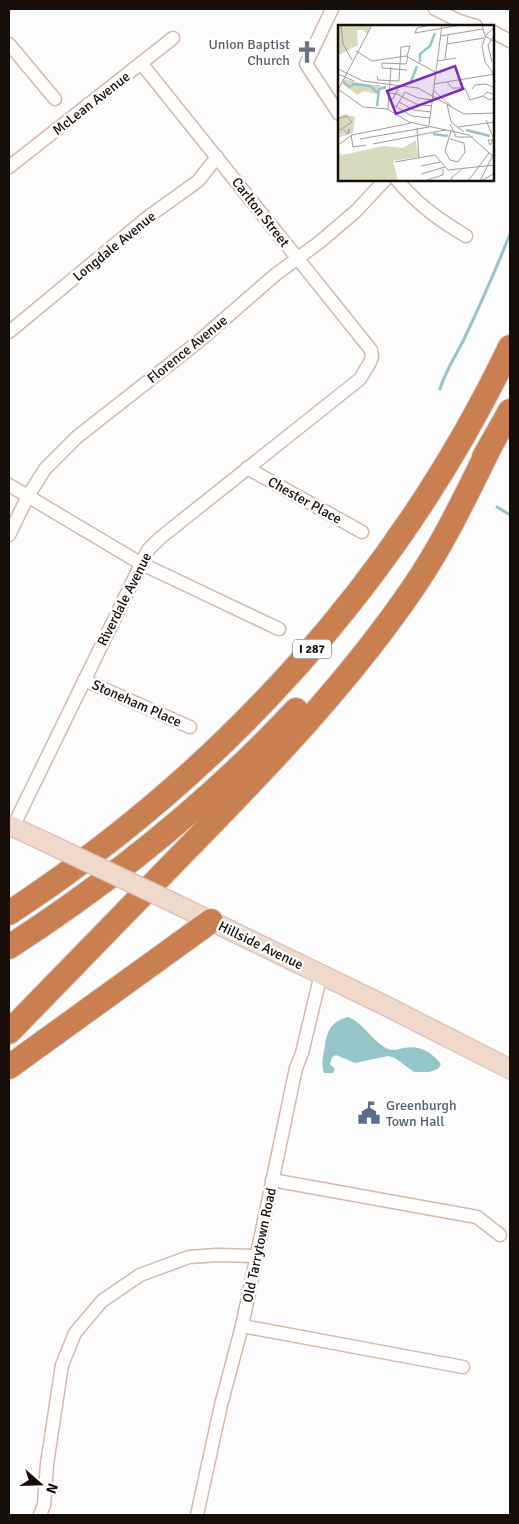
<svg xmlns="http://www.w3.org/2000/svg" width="519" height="1524" font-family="Signika,sans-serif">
<rect width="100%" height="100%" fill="#fcfcfc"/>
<path fill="#93c5c9" d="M 348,1017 C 364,1023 373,1042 388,1049 C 394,1051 398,1049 404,1048 C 420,1045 431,1052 441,1064 L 438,1069 L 429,1072 L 414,1072 L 395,1058 L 388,1056 L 355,1063 L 336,1055 L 332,1057 L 330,1064 L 335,1069 L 333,1073 L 324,1073 C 321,1063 323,1056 325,1046 C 327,1030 332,1021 348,1017 Z"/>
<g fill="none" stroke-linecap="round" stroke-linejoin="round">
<g stroke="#93c5c9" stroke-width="3">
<path d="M 440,389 C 445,371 457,354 465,337 C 481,303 496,269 510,234"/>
<polyline points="497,507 510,515"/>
</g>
<defs>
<g id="minor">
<polyline points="332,9 306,64 339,114"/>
<polyline points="435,9 459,21 476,26"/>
<polyline points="493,32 510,41"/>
<polyline points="9,44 55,99"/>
<polyline points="9,167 173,38"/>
<path d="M 397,180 C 417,204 439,220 466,236"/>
<polyline points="9,332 148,217 198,181 217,157"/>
<polyline points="247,468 362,532"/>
<polyline points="9,485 140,563 279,629"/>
<polyline points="9,535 28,496 45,469 77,437 198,342 275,275 321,241 356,211 385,180"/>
<polyline points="84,680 190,727"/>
<polyline points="13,827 148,550 160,538 360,379 369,364 372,357 371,350 141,63"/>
<polyline points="272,1180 477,1217 500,1235"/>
<polyline points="242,1326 463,1367"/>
<polyline points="40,1515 44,1505 47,1464 62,1365 75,1333 102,1301 140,1275 189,1257 217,1255 256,1256"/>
<polyline points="197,1515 221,1405 242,1326 296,1068 302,1053 321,974"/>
</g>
<g id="secondary">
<polyline points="9,825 56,847"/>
<polyline points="176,904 384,1005 510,1069"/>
</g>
<g id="motorway">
<polyline points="484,457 510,411"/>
<path d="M 9,913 C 224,772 399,579 510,347"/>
<path d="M 9,947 C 114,879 210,802 296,710"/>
<path d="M 9,1032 C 69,970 129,909 189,847 C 269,765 350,681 415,585 C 445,541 468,491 492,443"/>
<polyline points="9,1067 211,921"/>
</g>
</defs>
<use href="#minor" stroke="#d7b8a9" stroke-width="15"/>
<use href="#secondary" stroke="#d7b8a9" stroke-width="21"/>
<use href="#motorway" stroke="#dad8d8" stroke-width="26"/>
<use href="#minor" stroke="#fff" stroke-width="12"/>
<use href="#secondary" stroke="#efd9cb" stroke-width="19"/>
<use href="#motorway" stroke="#ca7f51" stroke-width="24"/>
<defs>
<polyline id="secondary-bridge" points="56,847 176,904"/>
</defs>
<use href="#secondary-bridge" stroke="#d7b8a9" stroke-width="21" stroke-linecap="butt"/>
<use href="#secondary-bridge" stroke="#efd9cb" stroke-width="19"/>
</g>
<defs>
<symbol id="church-bare" viewBox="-9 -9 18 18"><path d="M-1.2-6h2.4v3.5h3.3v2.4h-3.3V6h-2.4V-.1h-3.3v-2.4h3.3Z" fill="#6b7280" stroke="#fff" stroke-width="2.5" paint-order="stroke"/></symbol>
<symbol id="civic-bare" viewBox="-9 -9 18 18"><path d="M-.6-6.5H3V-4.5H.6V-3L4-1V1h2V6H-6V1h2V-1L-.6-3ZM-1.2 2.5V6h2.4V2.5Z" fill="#5c6f8a" stroke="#fff" stroke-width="2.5" paint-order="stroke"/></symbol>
</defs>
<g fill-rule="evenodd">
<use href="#church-bare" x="291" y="36" width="32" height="32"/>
<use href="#civic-bare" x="353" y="1097" width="32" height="32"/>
</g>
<g text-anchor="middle" stroke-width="5" stroke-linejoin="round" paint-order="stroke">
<rect fill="#fff" stroke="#5d5653" stroke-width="1" x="293" y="639.5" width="38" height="19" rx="4"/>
<g font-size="12" font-weight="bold" fill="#180e09">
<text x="312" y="653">I 287</text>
</g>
<g font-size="14" fill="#5b616d" stroke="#fff" text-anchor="end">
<text x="290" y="49">Union Baptist<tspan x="290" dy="16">Church</tspan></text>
</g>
<g font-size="14" fill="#180e09" stroke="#fff">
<text transform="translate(91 103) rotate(-38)" y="5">McLean Avenue</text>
<text transform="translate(261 212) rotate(52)" y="5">Carlton Street</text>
<text transform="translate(114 246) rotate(-39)" y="5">Longdale Avenue</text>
<text transform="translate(187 349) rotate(-39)" y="5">Florence Avenue</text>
<text transform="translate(305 500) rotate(29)" y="5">Chester Place</text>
<text transform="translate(124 599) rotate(-63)" y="5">Riverdale Avenue</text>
<text transform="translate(137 703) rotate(24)" y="5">Stoneham Place</text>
<text transform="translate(261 945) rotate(26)" y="5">Hillside Avenue</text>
<text transform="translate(259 1245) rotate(-78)" y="5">Old Tarrytown Road</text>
</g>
<g font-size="14" fill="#4e5e75" stroke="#fff" text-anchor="start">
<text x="386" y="1110">Greenburgh<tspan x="386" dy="16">Town Hall</tspan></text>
</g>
</g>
<g transform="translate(338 25)">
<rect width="156" height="156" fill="#fcfcfc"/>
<path d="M 0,0 L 34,0 L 29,9 L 25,5 L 19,5 L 20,20 L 3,29 L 0,29 ZM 6,54 L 30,60 L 43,60 L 38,69 L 26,66 L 19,70 L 4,57 ZM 7,89 L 17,92 L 15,108 L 0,113 L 0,92 ZM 78,115 L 80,132 L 55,136 L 60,156 L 0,156 L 0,127 L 4,130 L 46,121 L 65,123 Z" fill="#d7dabc"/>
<path fill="none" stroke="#93c5c9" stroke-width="2.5" d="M 82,37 L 82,29 L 92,21 L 97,8M 5,57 L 11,62 L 16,59 L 32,61 L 40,68M 72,59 L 79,41M 39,81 L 41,64 L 48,62M 128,105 L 152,111M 95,109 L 110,111"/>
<path fill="none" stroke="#a19d9b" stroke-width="1" d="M 3,0 L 5,19 L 14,35M 92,0 L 79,3 L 77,8 L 123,0M 144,0 L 147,11 L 157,17M 157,2 L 148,10 L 144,21 L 147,37 L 154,46 L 157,57M 102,11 L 145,4M 109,19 L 146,13M 18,26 L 34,36 L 68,31 L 97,47M 107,34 L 110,10M 99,36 L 118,33M 154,37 L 150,20 L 157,9M 0,44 L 25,56 L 80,63 L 126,89 L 157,88M 69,45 L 44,43 L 44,38 L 68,39 L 70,31M 0,49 L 16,56M 39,51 L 40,55 L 61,56 L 63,22 L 72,21 L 69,31M 109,57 L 114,63 L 127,63 L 132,75 L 145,71M 96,59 L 157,49M 0,64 L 25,82 L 49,84 L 71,97 L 131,110 L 157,133M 134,64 L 137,60 L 148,59 L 157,63M 0,65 L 34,0M 95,65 L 113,81M 51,68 L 59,69 L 78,79 L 94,81M 157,70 L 149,67 L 145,71 L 152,75 L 157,72M 50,74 L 55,74 L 60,64M 61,77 L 76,85 L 93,87M 109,79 L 113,97 L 126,107M 57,81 L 74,91 L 92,93M 58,82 L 67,67 L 80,73 L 94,75M 50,85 L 53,42M 0,94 L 9,91 L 14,97 L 0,106M 148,95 L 157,117M 112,99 L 118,112 L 135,112M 91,100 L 104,0M 120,102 L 157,97M 79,103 L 81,133M 5,104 L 10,109 L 11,108 L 11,104 L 10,109M 13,110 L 15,122 L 28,120M 22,114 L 91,102M 112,114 L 126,118 L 127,127 L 120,137 L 112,135 L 107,126 L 113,106M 155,115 L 150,115 L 152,120 L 155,115M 35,119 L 107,105M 0,120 L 14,110 L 73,98M 57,137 L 97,130 L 110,145 L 157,140M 83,141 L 102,137M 83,149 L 107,142M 89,155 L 105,150 L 105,144M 115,156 L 113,153 L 123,145M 130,156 L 151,128M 142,156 L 157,126M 143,156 L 157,148"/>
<path fill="#7b2cbf" fill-opacity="0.15" stroke="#7b2cbf" stroke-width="2.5" d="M 117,41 L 125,64 L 58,89 L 49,66 Z"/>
<rect width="156" height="156" fill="none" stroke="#180e09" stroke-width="2.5"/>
</g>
<rect width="519" height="1524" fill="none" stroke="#180e09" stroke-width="20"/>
<g transform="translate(40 1484) rotate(110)" stroke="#ffffff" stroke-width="4" paint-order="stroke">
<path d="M0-4L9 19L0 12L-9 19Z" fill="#180e09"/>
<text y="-8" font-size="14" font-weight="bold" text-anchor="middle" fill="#180e09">N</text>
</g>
</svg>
